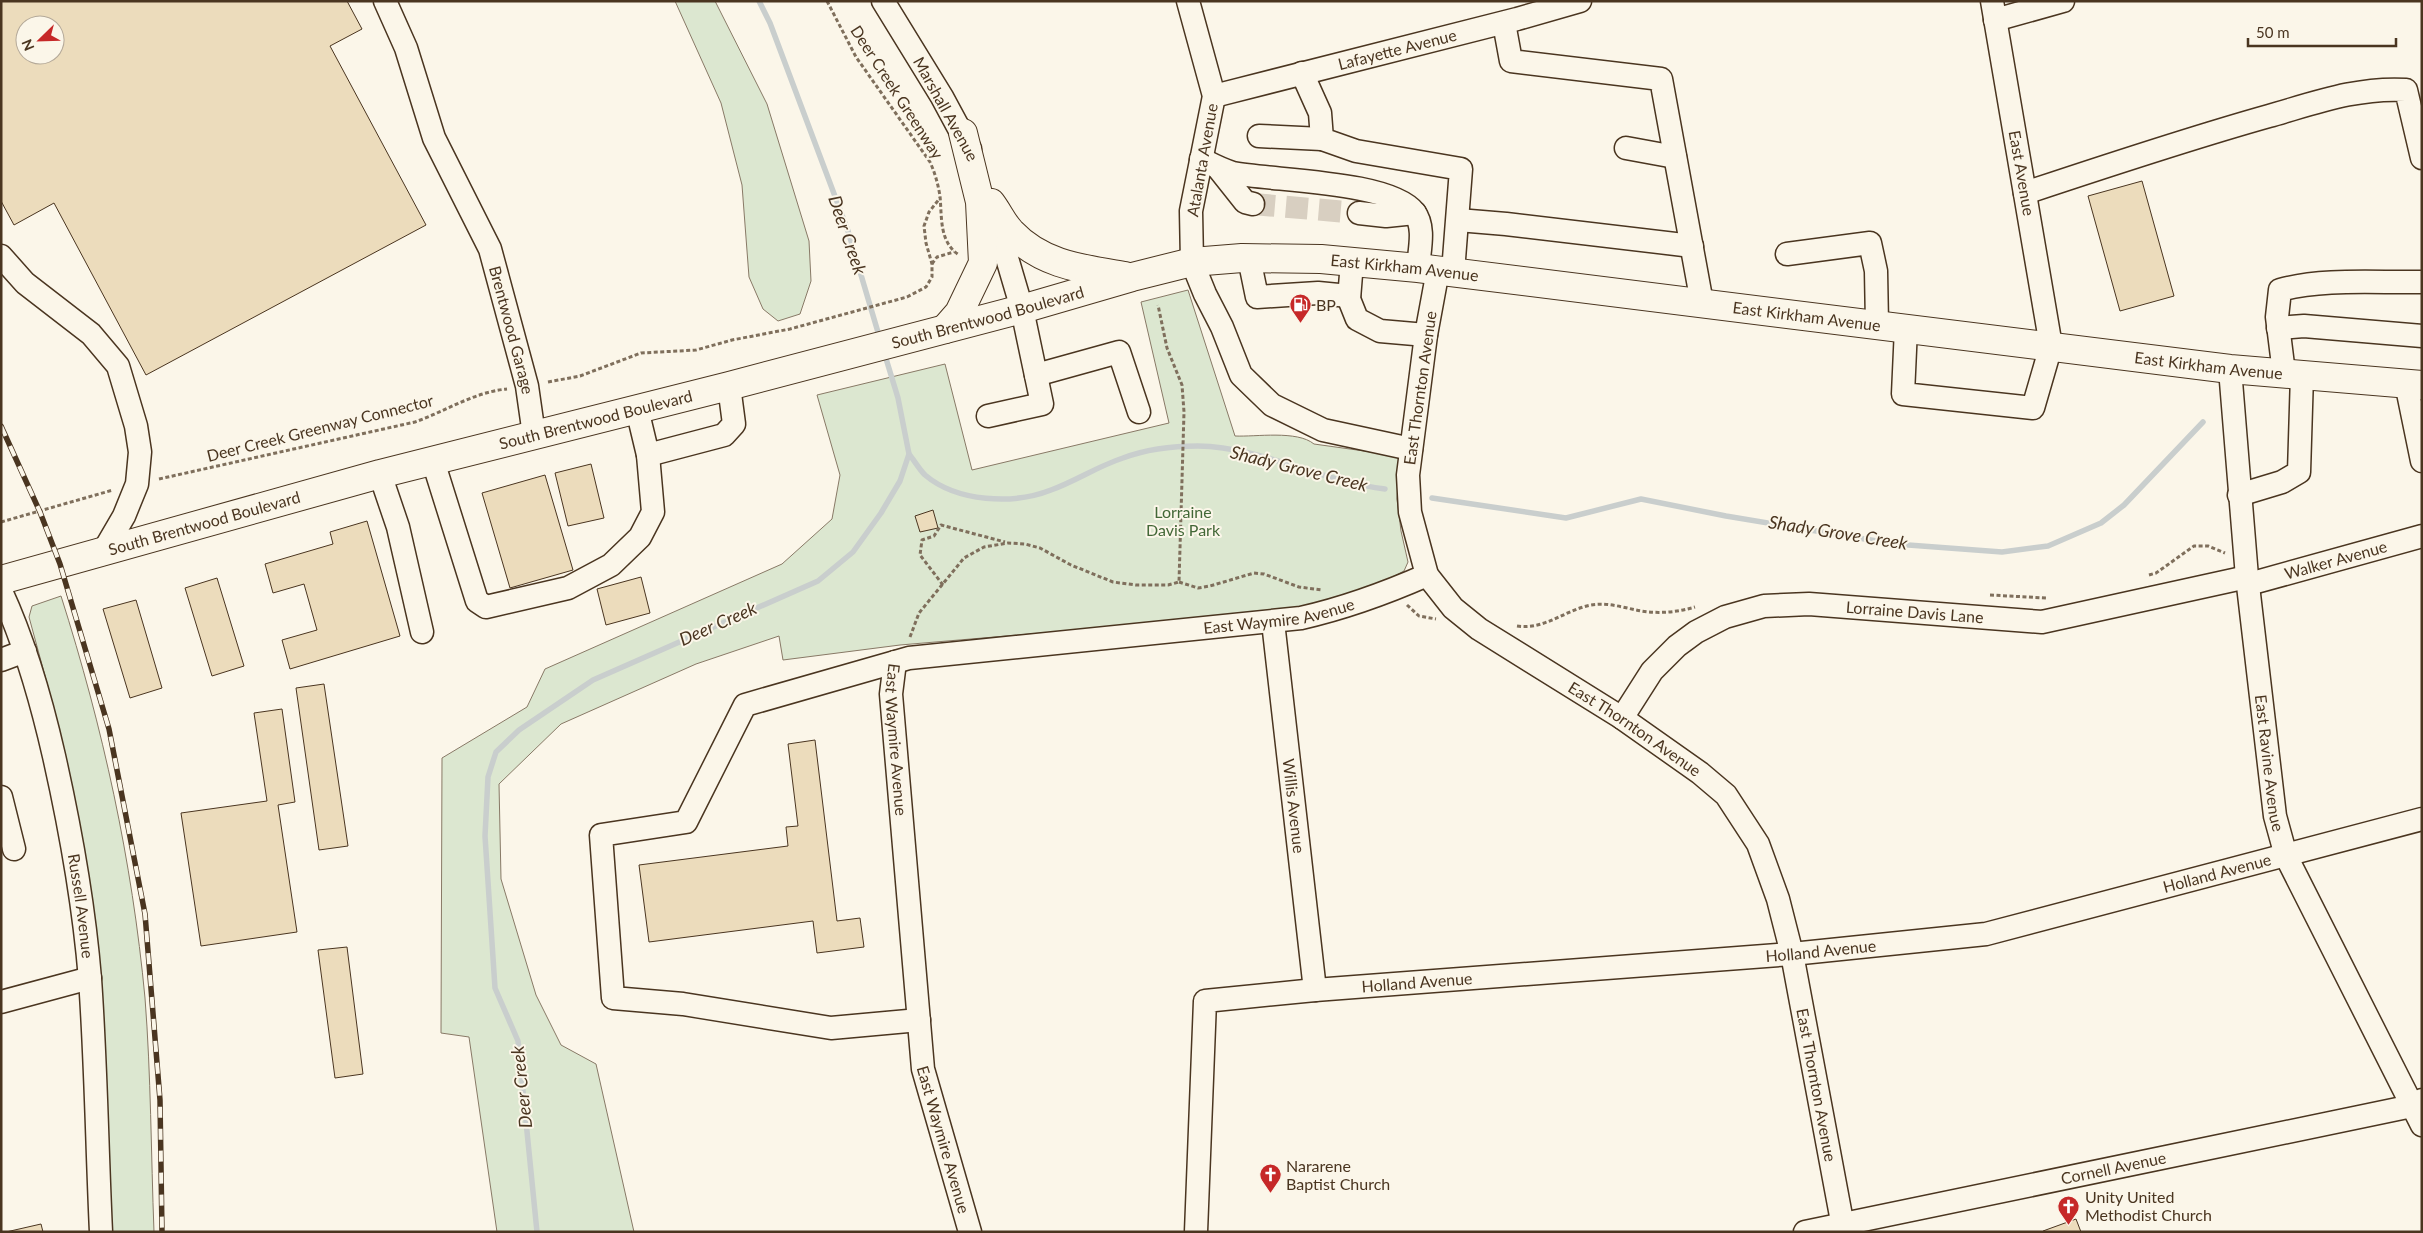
<svg xmlns="http://www.w3.org/2000/svg" width="2423" height="1233" font-family="Lato,sans-serif">
<rect width="100%" height="100%" fill="#fbf6e9"/>
<g fill="#dce7d0" stroke="#887966">
<polygon points="675,1 715,1 767,104 809,241 811,281 800,314 778,321 763,309 749,277 742,185 721,103"/>
<path d="M 1188,290 L 1235,436 C 1256,437 1297,430 1314,444 L 1400,456 L 1397,499 L 1401,531 L 1408,562 L 1404,571 L 1375,586 L 1317,605 L 1195,620 L 900,645 L 783,660 L 779,636 L 696,664 L 561,724 L 499,784 L 501,879 L 536,995 L 561,1045 L 596,1064 L 634,1232 L 497,1232 L 469,1037 L 441,1033 L 442,758 L 527,707 L 545,669 L 782,564 L 832,519 L 840,475 L 817,395 L 945,364 L 972,470 L 1169,423 L 1141,302 Z"/>
<path d="M 61,596 C 103,728 132,860 145,998 C 151,1075 151,1154 154,1232 L 107,1232 L 57,720 L 29,617 L 32,606 Z"/>
</g>
<g fill="none" stroke-linecap="round" stroke-linejoin="round">
<g stroke="#c9cecd" stroke-width="5.5">
<polyline points="759,1 770,23 848,231 880,339"/>
<path d="M 909,454 C 914,460 919,469 925,475 C 957,502 1013,505 1051,490 C 1076,481 1098,466 1123,458 C 1147,449 1172,446 1198,446 C 1262,447 1322,482 1385,489"/>
<polyline points="1432,498 1566,518 1641,499 1726,516 1895,544 2002,552 2048,546 2101,523 2124,505 2203,422"/>
<polyline points="537,1232 518,1041 495,988 485,836 488,777 496,752 519,730 593,680 818,581 853,552 881,513 900,481 909,454 898,398 884,352"/>
</g>
</g>
<g fill="#ecdcbc" stroke="#4a3520" fill-rule="evenodd">
<path d="M 1,1 L 347,1 L 362,29 L 330,46 L 426,225 L 146,375 L 54,203 L 14,225 L 1,201 ZM 25,25 L 55,25 L 55,55 L 25,55 Z"/>
<polygon points="2142,181 2174,296 2120,311 2088,196"/>
<polygon points="591,464 604,518 568,526 555,473"/>
<polygon points="545,475 573,570 510,588 482,493"/>
<polygon points="933,510 938,528 920,532 915,516"/>
<polygon points="367,521 400,636 290,669 282,640 317,630 304,584 273,593 265,564 333,544 330,532"/>
<polygon points="641,577 650,613 606,625 597,589"/>
<polygon points="217,578 244,666 212,676 185,588"/>
<polygon points="136,600 162,688 130,698 103,609"/>
<polygon points="324,684 348,846 319,850 296,688"/>
<polygon points="282,709 295,802 278,805 297,932 201,946 181,813 267,801 254,713"/>
<polygon points="815,740 837,921 860,918 864,947 817,953 813,921 649,942 639,865 788,846 786,827 798,826 788,744"/>
<polygon points="347,947 363,1074 335,1078 318,950"/>
<polygon points="2076,1219 2081,1232 2044,1232 2043,1231"/>
<polygon points="41,1224 43,1232 6,1232"/>
</g>
<g fill="none" stroke-linecap="round" stroke-linejoin="round">
<polyline stroke="#d8cfc1" stroke-width="22" stroke-dasharray="22 11" stroke-linecap="butt" points="1253,204 1359,213"/>
<defs>
<g id="minor">
<path id="s1" d="M 385,1 L 406,48 L 434,138 L 490,249 L 527,386 L 534,435"/>
<polyline points="883,1 942,97 970,149"/>
<polyline points="1188,1 1214,96 1191,211 1192,262 1205,294 1222,327 1241,375 1272,405 1323,430 1411,449"/>
<polyline points="1995,20 2063,1"/>
<polyline points="1504,23 1511,61 1661,79 1702,303"/>
<polyline points="1302,73 1320,113 1322,139 1356,151 1461,169 1453,272"/>
<path id="s2" d="M 1214,96 L 1517,19 L 1580,1"/>
<polyline points="1259,136 1322,139"/>
<polyline points="1626,148 1675,157"/>
<path d="M 1201,159 C 1211,164 1222,170 1233,173 C 1274,181 1390,181 1414,212 C 1426,227 1419,251 1418,268"/>
<polyline points="1218,168 1245,202 1253,204"/>
<path d="M 2025,193 C 2106,166 2187,139 2269,116 C 2315,103 2357,87 2406,90 L 2422,158"/>
<polyline points="1359,213 1386,216 1415,213"/>
<polyline points="1458,220 1506,224 1692,246"/>
<polyline points="1787,254 1870,243 1876,271 1877,324"/>
<polyline points="1,256 25,283 91,334 118,366 136,426 140,452 137,484 124,516 103,552"/>
<polyline points="1249,258 1257,297 1318,293 1349,296"/>
<polyline points="1352,262 1349,299 1357,319 1380,331 1426,335"/>
<path id="s3" d="M 1438,270 L 1426,335 L 1408,475 L 1410,512 L 1427,575 L 1453,608 L 1479,629 L 1622,718 L 1700,773 L 1726,795 L 1758,844 L 1778,899 L 1792,954 L 1844,1232"/>
<polyline points="1906,328 1903,394 2033,408 2051,346 1992,1"/>
<polyline points="2278,328 2304,326 2422,336"/>
<path id="s4" d="M 2230,369 L 2247,577 L 2275,816 L 2286,856 L 2422,1125"/>
<path d="M 2284,373 L 2277,317 L 2280,290 C 2323,278 2377,283 2422,282"/>
<polyline points="1036,375 1119,352 1139,412"/>
<polyline points="2406,383 2422,461"/>
<polyline points="988,416 1042,404 1022,309 994,214"/>
<polyline points="648,455 724,435 734,424 729,386"/>
<polyline points="433,461 477,601 486,607 568,588 611,565 640,537 653,512 648,455 637,409"/>
<polyline points="380,474 398,527 422,632"/>
<polyline points="2239,495 2282,482 2299,472 2302,375"/>
<path id="s5" d="M 2249,584 L 2422,536"/>
<path id="s6" d="M 1,591 C 25,643 41,699 54,756 C 70,827 84,906 90,979 C 96,1063 97,1148 101,1232"/>
<path id="s7" d="M 1273,622 L 1315,990"/>
<polyline points="1,660 25,651"/>
<path id="s8" d="M 895,662 L 891,694 L 923,1069 L 970,1232"/>
<path id="s9" d="M 1622,718 L 1652,671 L 1677,646 L 1696,632 L 1725,617 L 1764,606 L 1809,604 L 2042,622 L 2247,577"/>
<polyline points="1,797 14,849"/>
<polyline points="1,1002 90,978"/>
<path id="s10" d="M 919,1020 L 831,1028 L 683,1004 L 613,998 L 601,835 L 686,822 L 745,705 L 909,658 L 1301,618 C 1345,608 1386,593 1427,575"/>
<path id="s11" d="M 1196,1232 L 1205,1001 L 1315,990 L 1792,954 L 1986,934 L 2422,819"/>
<path id="s12" d="M 1805,1232 L 2412,1106 L 2422,1100"/>
</g>
<g id="major">
<path d="M 991,203 C 998,212 1003,224 1011,232 C 1042,265 1083,269 1125,276"/>
<polyline points="945,329 959,313 983,263 980,202 963,133"/>
<path id="s13" d="M 1,580 L 380,474 L 729,386 L 1022,309 L 1132,277 L 1192,262 L 1242,258 L 1321,259 L 1418,268 L 2230,369 L 2422,385"/>
</g>
</defs>
<use href="#minor" stroke="#4a3520" stroke-width="25"/>
<use href="#major" stroke="#4a3520" stroke-width="30"/>
<g stroke="#7f6f5c" stroke-width="3" stroke-dasharray="4 2.5" stroke-linecap="butt">
<path d="M 827,1 L 856,57 L 930,162 C 935,173 938,184 940,196 C 942,217 939,242 959,255"/>
<polyline points="932,264 937,257 954,252"/>
<polyline points="548,382 580,376 641,353 696,350 732,340 790,329 907,297 926,287 932,277 932,264 926,243 924,226 929,212 940,198"/>
<path d="M 159,479 L 415,422 C 446,411 474,392 507,389"/>
<polyline points="1,522 113,490"/>
<polyline points="2149,575 2156,573 2194,546 2208,546 2225,553"/>
<polyline points="1179,582 1198,588 1210,586 1254,573 1264,574 1299,587 1322,590"/>
<polyline points="943,585 920,555 922,540 934,536 941,525 1005,542"/>
<polyline points="1990,595 2046,598"/>
<polyline points="1407,605 1419,616 1436,619"/>
<path d="M 1517,626 C 1545,630 1565,610 1591,605 C 1608,602 1625,608 1641,611 C 1660,614 1678,612 1695,607"/>
<polyline points="910,637 919,613 964,558 984,547 1008,543 1025,544 1040,548 1071,565 1113,582 1136,585 1168,585 1179,582 1184,412 1182,385 1167,348 1158,305"/>
</g>
<use href="#minor" stroke="#fbf6e9" stroke-width="22"/>
<use href="#major" stroke="#fbf6e9" stroke-width="28"/>
<defs>
<polyline id="rail" points="1,426 40,512 60,564 109,729 145,914 160,1100 162,1232"/>
</defs>
<use href="#rail" stroke="#4a3520" stroke-width="5.5"/>
<use href="#rail" stroke="#fbf6e9" stroke-width="4" stroke-dasharray="11" stroke-linecap="butt"/>
</g>
<defs>
<symbol id="fuel-pin" viewBox="-11 -11 22 30"><path d="M0 17L-7.5 6A9.5 9.5 0 1 1 7.5 6Z" fill="#c62828" stroke="#fbf6e9"/><path d="M-5.5-6h7V0h2V4h1.3V-2.5L3-4.5l.8-.8L6-3V5H2.5V1h-1V6h-7ZM-4.2-4.7v3.2H.2V-4.7Z" fill="#fff"/></symbol>
<symbol id="church-pin" viewBox="-11 -11 22 30"><path d="M0 17L-7.5 6A9.5 9.5 0 1 1 7.5 6Z" fill="#c62828" stroke="#fbf6e9"/><path d="M-1.2-6h2.4v3.5h3.3v2.4h-3.3V6h-2.4V-.1h-3.3v-2.4h3.3Z" fill="#fff"/></symbol>
</defs>
<g fill-rule="evenodd">
<use href="#fuel-pin" x="1288" y="292" width="25" height="34"/>
<use href="#church-pin" x="1258" y="1162" width="25" height="34"/>
<use href="#church-pin" x="2056" y="1194" width="25" height="34"/>
</g>
<g text-anchor="middle" stroke-width="4" stroke-linejoin="round" paint-order="stroke">
<g font-size="16" fill="#4a3520" stroke="#fbf6e9">
<text dy="6" stroke="none"><textPath href="#s2" startOffset="189">Lafayette Avenue</textPath></text>
<text transform="translate(897 92) rotate(57)" y="6">Deer Creek Greenway</text>
<text transform="translate(946 109) rotate(61)" y="6">Marshall Avenue</text>
<text transform="translate(1202 160) rotate(-80)" y="6">Atalanta Avenue</text>
<text transform="translate(2022 173) rotate(80)" y="6">East Avenue</text>
<text dy="6" stroke="none"><textPath href="#s13" startOffset="1446">East Kirkham Avenue</textPath></text>
<text dy="6" stroke="none"><textPath href="#s13" startOffset="1851">East Kirkham Avenue</textPath></text>
<text dy="6" stroke="none"><textPath href="#s13" startOffset="1021">South Brentwood Boulevard</textPath></text>
<text dy="6" stroke="none"><textPath href="#s1" startOffset="354">Brentwood Garage</textPath></text>
<text dy="6" stroke="none"><textPath href="#s13" startOffset="2256">East Kirkham Avenue</textPath></text>
<text transform="translate(1420 388) rotate(-82)" y="6">East Thornton Avenue</text>
<text dy="6" stroke="none"><textPath href="#s13" startOffset="616">South Brentwood Boulevard</textPath></text>
<text transform="translate(320 428) rotate(-14)" y="6">Deer Creek Greenway Connector</text>
<text dy="6" stroke="none"><textPath href="#s13" startOffset="211">South Brentwood Boulevard</textPath></text>
<text dy="6" stroke="none"><textPath href="#s5" startOffset="90">Walker Avenue</textPath></text>
<text dy="6" stroke="none"><textPath href="#s9" startOffset="339">Lorraine Davis Lane</textPath></text>
<text dy="6" stroke="none"><textPath href="#s10" startOffset="1232">East Waymire Avenue</textPath></text>
<text dy="6" stroke="none"><textPath href="#s3" startOffset="570">East Thornton Avenue</textPath></text>
<text dy="6" stroke="none"><textPath href="#s8" startOffset="78">East Waymire Avenue</textPath></text>
<text dy="6" stroke="none"><textPath href="#s4" startOffset="396">East Ravine Avenue</textPath></text>
<text dy="6" stroke="none"><textPath href="#s7" startOffset="185">Willis Avenue</textPath></text>
<text dy="6" stroke="none"><textPath href="#s11" startOffset="1254">Holland Avenue</textPath></text>
<text dy="6" stroke="none"><textPath href="#s6" startOffset="326">Russell Avenue</textPath></text>
<text dy="6" stroke="none"><textPath href="#s11" startOffset="849">Holland Avenue</textPath></text>
<text dy="6" stroke="none"><textPath href="#s11" startOffset="444">Holland Avenue</textPath></text>
<text dy="6" stroke="none"><textPath href="#s3" startOffset="990">East Thornton Avenue</textPath></text>
<text dy="6" stroke="none"><textPath href="#s8" startOffset="482">East Waymire Avenue</textPath></text>
<text dy="6" stroke="none"><textPath href="#s12" startOffset="315">Cornell Avenue</textPath></text>
</g>
<g font-size="16" fill="#4a3520" stroke="#fbf6e9" text-anchor="start">
<text x="1316" y="311">BP</text>
<text x="1286" y="1172">Nararene<tspan x="1286" dy="18">Baptist Church</tspan></text>
<text x="2085" y="1203">Unity United<tspan x="2085" dy="18">Methodist Church</tspan></text>
</g>
<g font-size="16" fill="#436837" stroke="#fbf6e9">
<text x="1183" y="518">Lorraine<tspan x="1183" dy="18">Davis Park</tspan></text>
</g>
<g font-size="18" font-style="italic" fill="#4a3520" stroke="#fbf6e9">
<text transform="translate(847 235) rotate(71)" y="6">Deer Creek</text>
<text transform="translate(1299 469) rotate(14)" y="6">Shady Grove Creek</text>
<text transform="translate(1838 533) rotate(9)" y="6">Shady Grove Creek</text>
<text transform="translate(718 624) rotate(-24)" y="6">Deer Creek</text>
<text transform="translate(522 1087) rotate(-96)" y="6">Deer Creek</text>
</g>
</g>
<rect width="2423" height="1233" fill="none" stroke="#4a3520" stroke-width="5"/>
<g transform="translate(40 40) rotate(247)"><circle r="24" fill="#fbf6e9" stroke="#b4a999"/>
<path d="M0-4L9 19L0 12L-9 19Z" fill="#c62828"/>
<text y="-8" font-size="14" font-weight="bold" text-anchor="middle" fill="#4a3520">N</text>
</g>
<path d="M2248 38v8h148v-8" fill="none" stroke="#4a3520" stroke-width="2.5"/>
<text x="2256" y="38" font-size="15" fill="#4a3520" stroke="#fbf6e9" stroke-width="4" paint-order="stroke">50 m</text>
</svg>
